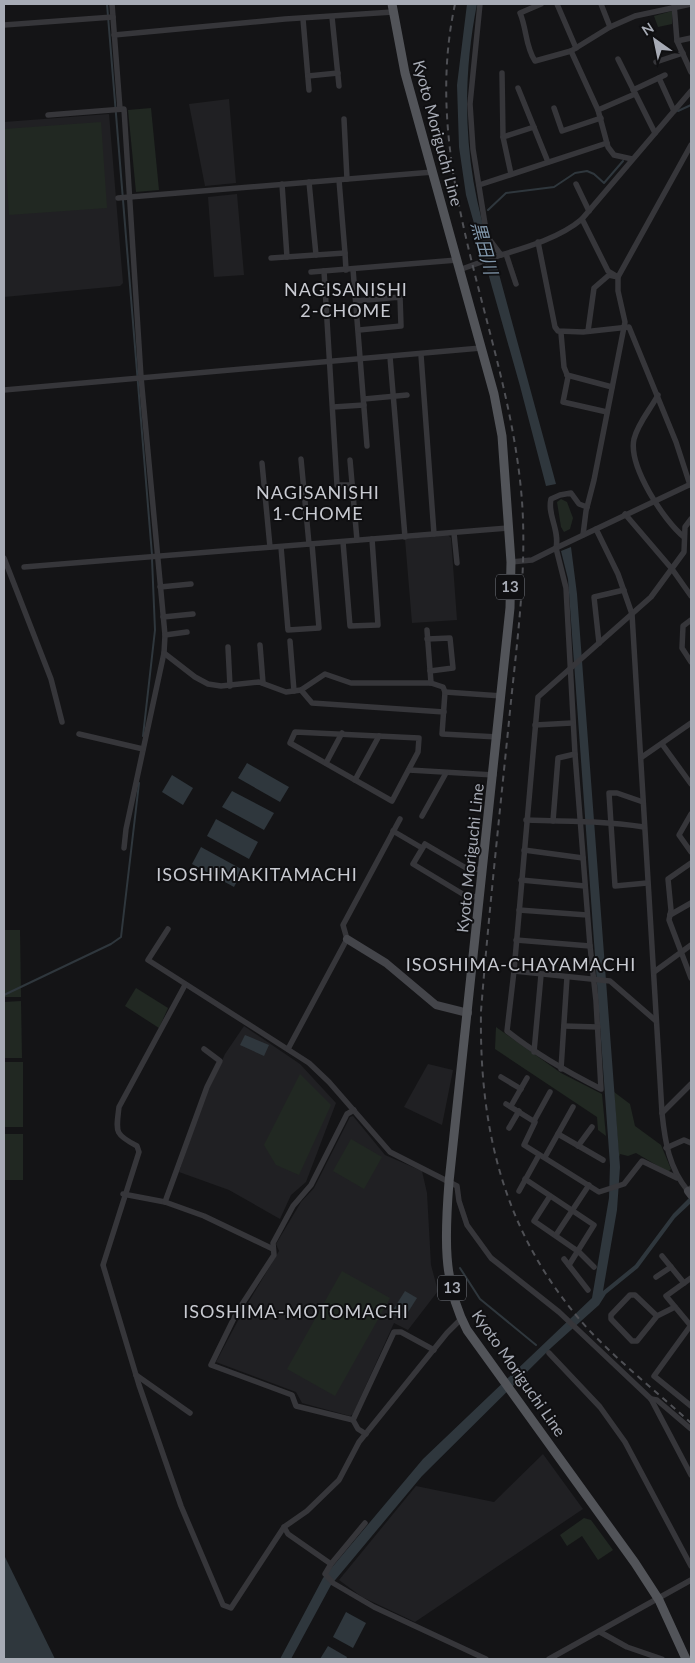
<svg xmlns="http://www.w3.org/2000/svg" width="695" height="1663" font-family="Lato,'Noto Sans JP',sans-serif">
<rect width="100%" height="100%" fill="#141416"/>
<g fill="#202023">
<polygon points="229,99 236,183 205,186 189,104"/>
<polygon points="109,114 123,283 120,286 4,297 4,122"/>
<polygon points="237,194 244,275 214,277 208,197"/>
<polygon points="448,535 451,538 457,620 412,623 405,539"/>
<polygon points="244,1026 300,1064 336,1103 306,1182 291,1195 280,1219 229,1190 179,1172 203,1102 225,1054"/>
<polygon points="428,1064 453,1070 442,1125 404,1107"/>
<polygon points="353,1116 385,1155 422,1171 427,1193 431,1265 438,1291 408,1330 394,1323 353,1414 350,1416 302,1403 296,1392 216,1362 242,1313 279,1251 276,1244 301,1202 314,1188 350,1117"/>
<polygon points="543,1454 583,1509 415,1622 362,1597 339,1580 416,1486 494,1502"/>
</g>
<g fill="#212822">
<polygon points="672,11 672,24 658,27 654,16"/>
<polygon points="151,108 159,190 136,192 128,110"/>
<polygon points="101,122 107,208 9,215 4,129"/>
<polygon points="561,499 567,502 573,518 570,529 564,532 561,527 557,502"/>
<polygon points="4,930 20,930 21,997 4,997"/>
<polygon points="136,988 168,1008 159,1028 125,1006"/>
<polygon points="21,1001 22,1058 4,1058 4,1002"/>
<polygon points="496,1027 561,1073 602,1094 606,1136 598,1130 597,1117 495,1049"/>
<rect x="4" y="1062" width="19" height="65"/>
<polygon points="300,1074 331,1105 299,1175 276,1165 264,1145"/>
<polygon points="614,1092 630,1104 635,1126 661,1145 671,1169 668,1172 636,1153 628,1156 620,1154 619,1157"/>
<rect x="4" y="1134" width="19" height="46"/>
<polygon points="351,1139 382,1157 364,1189 333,1171"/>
<polygon points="342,1271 390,1298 335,1396 287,1369"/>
<polygon points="584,1518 591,1520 613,1550 598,1560 582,1536 567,1546 560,1535"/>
</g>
<g fill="#2f373d">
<path d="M 467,4 L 477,4 C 460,89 464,182 496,263 L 556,484 L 546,486 L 520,386 L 466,195 L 459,147 L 457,85 Z"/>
<polygon points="571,547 577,594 620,1167 617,1210 603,1291 635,1265 673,1214 691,1196 691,1203 675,1218 638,1268 606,1294 599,1305 552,1347 422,1476 331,1585 291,1659 280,1659 323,1578 423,1459 592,1298 609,1198 610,1165 568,579 561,551"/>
<polygon points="247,763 289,787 280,802 238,778"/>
<polygon points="172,775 193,788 183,805 162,792"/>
<polygon points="232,791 274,813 264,830 222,807"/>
<polygon points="216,819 258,842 249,859 207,836"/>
<polygon points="201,847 243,870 234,887 192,864"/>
<polygon points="245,1035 269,1045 264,1056 240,1045"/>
<polygon points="405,1291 417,1298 403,1320 391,1313"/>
<polygon points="4,1555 55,1659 4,1659"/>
<polygon points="346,1612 366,1623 353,1648 333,1637"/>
<polygon points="328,1646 347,1657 346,1659 320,1659"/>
</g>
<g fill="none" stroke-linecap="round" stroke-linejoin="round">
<g stroke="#2f373d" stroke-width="2">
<polyline points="107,4 152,555"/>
<polyline points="678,111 691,105"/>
<polyline points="488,210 506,193 554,187 575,173 587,171 594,174 604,183 623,161"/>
<polyline points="143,736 155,630 152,559"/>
<polyline points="4,995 111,944 121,937 139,783"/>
<polyline points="460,1268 480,1299 536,1345"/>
</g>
<g stroke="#36363a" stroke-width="5.5">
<polyline points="112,4 120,109"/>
<path d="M 480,4 L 470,104 L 473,149 L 485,224 L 489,239 L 501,255 C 528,247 561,237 582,219"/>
<path d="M 541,4 L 520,13 C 527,29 525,46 535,61 L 571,51 L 610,27 L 635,16 L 691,4"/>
<polyline points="557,4 576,48"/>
<polyline points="601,4 610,27"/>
<polyline points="674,4 677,41 691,72"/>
<polyline points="332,17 339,86"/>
<polyline points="303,19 309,90"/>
<polyline points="4,25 113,17"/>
<polyline points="114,35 285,19 393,12"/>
<polyline points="677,41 691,38"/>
<polyline points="571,51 598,110 608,147 614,155 632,159"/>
<polyline points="618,59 655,133"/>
<polyline points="656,62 683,53"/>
<polyline points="502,73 503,137 511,174"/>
<polyline points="308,76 338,73"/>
<polyline points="659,78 674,111"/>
<polyline points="518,88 548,162"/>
<polyline points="633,90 665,75"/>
<polyline points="554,108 562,131 601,118"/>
<polyline points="598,110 635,94"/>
<polyline points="48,115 124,109 141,377 165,635 164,653 126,829 124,848"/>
<polyline points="344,119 347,179"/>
<polyline points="503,137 534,127"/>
<polyline points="309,182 316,255"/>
<polyline points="282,184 287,257"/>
<polyline points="576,184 589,211"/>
<polyline points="479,185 607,143"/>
<polyline points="118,198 433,172"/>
<polyline points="538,242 555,327 558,331 583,332 629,327 676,442 690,485"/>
<polyline points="345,253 346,270"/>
<polyline points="506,254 516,284"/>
<polyline points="271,258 345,253 339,180"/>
<polyline points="353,269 367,446"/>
<polyline points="459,270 501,255"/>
<polyline points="324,271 337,485 352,485"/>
<polyline points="311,272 457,260"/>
<polyline points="356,301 400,297 401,326 359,330"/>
<polyline points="588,331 594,288 609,275 618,277 691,145"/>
<polyline points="561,333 564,367 568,377 563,402 607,412"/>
<polyline points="421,355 434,534"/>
<polyline points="390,357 405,537"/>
<polyline points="567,375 612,387"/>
<polyline points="4,390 481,348"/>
<path d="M 658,395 C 650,410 638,423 634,439 C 628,466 664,521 684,537"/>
<polyline points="364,399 407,395"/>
<polyline points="333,407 364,405"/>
<polyline points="301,459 309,544"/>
<polyline points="350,460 357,540"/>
<polyline points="262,463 270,547"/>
<polyline points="625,514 672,569 691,596"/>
<path d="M 596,529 L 618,574 L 632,614 L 662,1113 C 665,1142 669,1168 688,1191 L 691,1188"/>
<polyline points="454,533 457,563"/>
<polyline points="583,535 586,511 594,480 625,322 618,291 618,277 608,271 582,219 691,91"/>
<polyline points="343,542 350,626 378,625 372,539"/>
<polyline points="281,547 288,630 319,628 312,544"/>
<polyline points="556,548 691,484"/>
<path d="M 556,548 C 560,530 547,515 551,499 L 560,495 L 571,493 L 579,504 L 587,507"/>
<polyline points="4,558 51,679 62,722"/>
<path d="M 511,562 L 532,560 L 556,548 L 566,588 L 575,754 L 590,946 L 596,1001 L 601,1089 C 567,1072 537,1055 507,1031 L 514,971"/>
<polyline points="24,567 508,528"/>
<polyline points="160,587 191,584"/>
<polyline points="163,617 193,614"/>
<polyline points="691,620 683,626 682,648 691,662"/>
<polyline points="427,630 431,683"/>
<polyline points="165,635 187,632"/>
<polyline points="427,639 450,638 453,668 430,671"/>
<polyline points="290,641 294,691"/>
<polyline points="599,643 594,597 624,590"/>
<polyline points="260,645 263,683"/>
<polyline points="228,647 230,686"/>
<polyline points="164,653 195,677 208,684 221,686 259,682 286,692 301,690 325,674 351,683 431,683 443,687 445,692 442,734 498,737"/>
<polyline points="301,690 312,703 444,712"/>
<polyline points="445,692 502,696"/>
<polyline points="535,725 572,723"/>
<polygon points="295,732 419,738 418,752 392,801 290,743"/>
<polyline points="79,734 143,749"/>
<polyline points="662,744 691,784"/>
<polyline points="642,757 691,723"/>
<polyline points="326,763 342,733"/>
<polyline points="409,770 494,775"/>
<polyline points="355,780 379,736"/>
<polyline points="643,802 617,793 609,793 615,886 647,883"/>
<polyline points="691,814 679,835 691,852"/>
<polyline points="422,816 446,773"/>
<path d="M 526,820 C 566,821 605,821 644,827"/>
<polyline points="553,821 558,758 575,754"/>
<polyline points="393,831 422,848"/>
<polyline points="524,850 583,858"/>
<polyline points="691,863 668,879 671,910 669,920 691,978"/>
<polyline points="521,880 585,886"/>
<polyline points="480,897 466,896 413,864 425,844 466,868 483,870"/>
<polyline points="519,910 587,915"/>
<polyline points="670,915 691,903"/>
<polyline points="168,929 148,960 309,1063 329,1082 390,1152 457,1186 459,1201 467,1225 491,1258 559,1312 651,1399 691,1475"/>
<polyline points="516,940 590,946"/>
<polyline points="654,972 691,945"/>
<path d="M 185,985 L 119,1107 C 116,1132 114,1134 137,1146 L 139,1152 L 103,1265 L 139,1385 L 181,1506 L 223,1605 L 231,1608 L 284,1527 L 307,1511 L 339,1480 L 359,1442 L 447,1333 L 461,1319"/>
<polyline points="656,1021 610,981 514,971 538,697 651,597 684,552 685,527 691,519"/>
<polyline points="564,1026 598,1027"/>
<polyline points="288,1049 347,939 343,925 400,819"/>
<polyline points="534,1052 541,975"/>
<polyline points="561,1069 567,977"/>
<polyline points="501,1077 521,1089"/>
<polyline points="506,1104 535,1122 524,1145 599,1192 624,1184 642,1161 677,1178"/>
<polyline points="511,1106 527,1078"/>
<polyline points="354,1110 347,1114 311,1185 293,1206 273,1243 274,1255 237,1312 211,1365 292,1395 296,1406 353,1420 394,1332 401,1332 434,1350"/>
<polyline points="662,1113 691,1084"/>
<polyline points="534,1121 550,1092"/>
<polyline points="509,1128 519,1111"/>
<polyline points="558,1134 603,1160"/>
<polyline points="578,1146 592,1127"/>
<polyline points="666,1148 684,1140 691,1143"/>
<polyline points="545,1157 573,1107"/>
<polyline points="525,1179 594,1225 569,1265"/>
<polyline points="519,1191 539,1155"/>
<polyline points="123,1194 165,1202 204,1216 273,1249"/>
<polyline points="550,1196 534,1221 579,1252 594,1267"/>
<polyline points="165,1202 207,1087 220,1061 204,1049"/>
<polyline points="556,1235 589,1185"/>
<polyline points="662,1256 684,1283"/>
<polyline points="564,1259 588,1290"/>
<polyline points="656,1277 671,1267"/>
<polyline points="691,1278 666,1296 691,1326"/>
<polyline points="657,1316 635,1295 630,1295 611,1315 611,1319 632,1341 637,1341 657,1316 675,1307"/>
<polyline points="691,1325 654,1376 691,1406"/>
<polyline points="549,1353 600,1407 625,1442 691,1566"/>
<polyline points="136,1375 190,1413"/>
<polyline points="651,1399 657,1400 691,1429"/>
<polyline points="353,1420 358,1429 366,1434"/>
<polyline points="365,1523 331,1564 325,1574 333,1583 374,1607 486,1659"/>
<polyline points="284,1527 288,1534 331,1564"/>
<polyline points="600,1632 627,1647 662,1659"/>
<polyline points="549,1659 691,1580"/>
</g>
<g stroke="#44454a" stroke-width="8">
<polyline points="347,939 386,963 436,1005 468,1013"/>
<polyline points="688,1191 691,1195"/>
</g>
<path stroke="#525459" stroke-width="9" d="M 392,4 L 405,73 L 494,394 L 502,436 L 511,562 L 510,608 L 449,1182 C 445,1233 442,1283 467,1330 L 635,1563 L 659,1600 L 686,1659"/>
<path stroke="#4f5055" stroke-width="2" stroke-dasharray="6 5" stroke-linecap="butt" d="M 455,4 C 418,176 509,332 522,501 C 527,571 517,641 510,711 C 500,811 489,911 481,1011 C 479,1132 505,1237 588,1329 C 620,1363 657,1392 691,1423"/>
</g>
<g text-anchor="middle" stroke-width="4" stroke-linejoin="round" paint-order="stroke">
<g fill="#0f0f11" stroke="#797c84" stroke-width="1">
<rect x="496" y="574.5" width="28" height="25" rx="4"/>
<rect x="438" y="1275.5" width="28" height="25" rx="4"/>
</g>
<g font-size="15" font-weight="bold" fill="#a7abb5">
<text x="510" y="592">13</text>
<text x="452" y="1293">13</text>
</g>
<g font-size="16" fill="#a7abb5" stroke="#0f0f11">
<text transform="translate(438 133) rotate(75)" y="6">Kyoto Moriguchi Line</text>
<text transform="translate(470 858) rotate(-84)" y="6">Kyoto Moriguchi Line</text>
<text transform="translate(519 1373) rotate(55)" y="6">Kyoto Moriguchi Line</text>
</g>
<g font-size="18" font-style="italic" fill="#8298ac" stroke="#0f0f11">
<text transform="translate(484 248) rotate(75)" y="6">黒田川</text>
</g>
<g font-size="18" letter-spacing="1" fill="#c8cad1" stroke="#0f0f11">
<text x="346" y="296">NAGISANISHI<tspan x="346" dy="21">2-CHOME</tspan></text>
<text x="318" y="499">NAGISANISHI<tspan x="318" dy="21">1-CHOME</tspan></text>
<text x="257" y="881">ISOSHIMAKITAMACHI</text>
<text x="521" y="971">ISOSHIMA-CHAYAMACHI</text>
<text x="296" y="1318">ISOSHIMA-MOTOMACHI</text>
</g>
</g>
<rect width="695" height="1663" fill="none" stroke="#a7abb5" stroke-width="10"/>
<g transform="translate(655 40) rotate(327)" stroke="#0f0f11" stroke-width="4" paint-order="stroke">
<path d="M0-4L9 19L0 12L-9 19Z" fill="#a7abb5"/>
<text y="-8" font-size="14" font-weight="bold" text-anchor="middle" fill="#a7abb5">N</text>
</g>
</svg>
